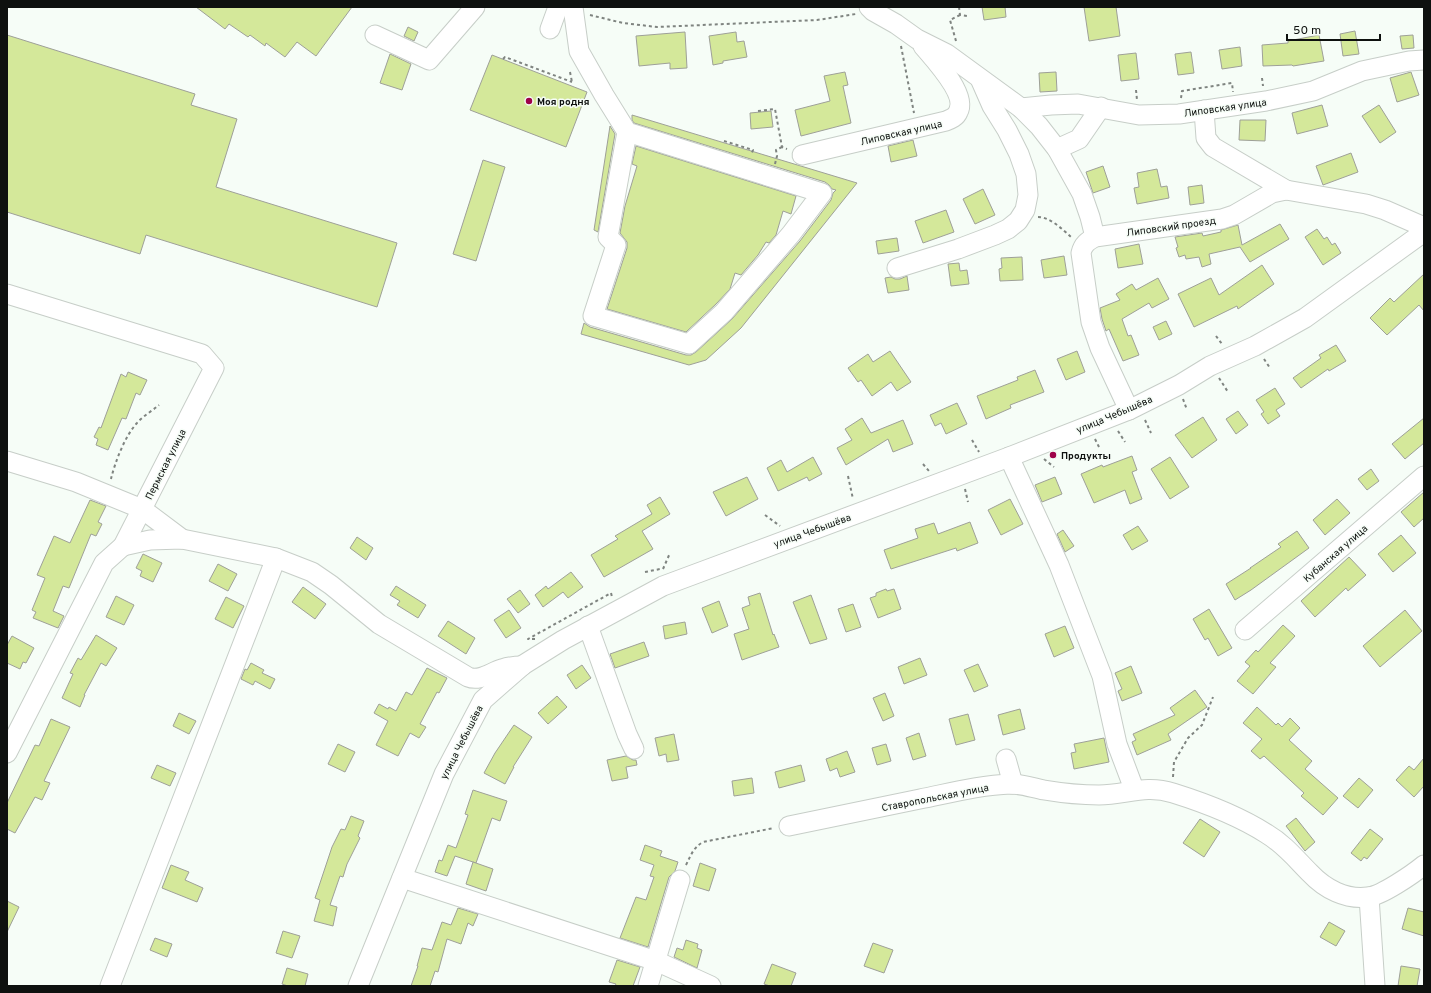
<svg xmlns="http://www.w3.org/2000/svg" width="1431" height="993" font-family="Overpass,sans-serif">
<rect width="100%" height="100%" fill="#f6fdf7"/>
<g fill="#d4e89a" stroke="#9ea098">
<polygon points="196,7 352,7 316,56 297,42 285,57 266,43 265,46 250,35 248,37 229,24 225,29"/>
<polygon points="982,7 1005,7 1006,17 984,20"/>
<polygon points="1084,7 1116,7 1120,36 1089,41"/>
<polygon points="408,27 418,32 414,41 404,36"/>
<polygon points="1355,31 1359,54 1343,56 1340,34"/>
<polygon points="685,32 687,68 670,69 670,63 639,66 636,36"/>
<polygon points="736,32 737,42 744,41 747,57 723,61 723,63 713,65 709,36"/>
<polygon points="7,35 195,94 191,105 237,119 216,187 397,243 377,307 146,235 140,254 7,212"/>
<polygon points="1319,35 1324,61 1293,66 1292,65 1263,66 1262,45 1288,43 1288,41"/>
<polygon points="1413,35 1414,48 1402,49 1400,36"/>
<polygon points="1240,47 1242,66 1222,69 1219,50"/>
<polygon points="1191,52 1194,73 1178,75 1175,54"/>
<polygon points="1136,53 1139,79 1121,81 1118,55"/>
<polygon points="390,54 411,64 402,90 380,83"/>
<polygon points="492,55 587,92 566,147 470,110"/>
<polygon points="845,72 848,85 843,86 851,123 801,136 795,110 830,101 824,76"/>
<polygon points="1056,72 1057,91 1040,92 1039,73"/>
<polygon points="1411,72 1419,95 1397,102 1390,78"/>
<polygon points="1322,105 1328,126 1297,134 1292,113"/>
<polygon points="1379,105 1396,132 1380,143 1362,116"/>
<polygon points="771,111 773,127 751,129 750,113"/>
<polygon points="632,115 857,183 741,328 706,360 689,365 581,334 584,323 590,327 686,355 691,355 696,352 732,319 800,241 831,200 833,193 836,190 832,189 829,185 825,182 634,123 632,120"/>
<polygon points="1240,120 1266,120 1265,141 1239,140"/>
<polygon points="610,126 615,134 598,232 594,230"/>
<polygon points="913,140 917,156 891,162 888,146"/>
<polygon points="636,146 796,196 791,214 783,211 776,235 769,243 766,242 758,255 741,275 735,273 730,289 716,304 686,332 607,309 627,248 627,242 620,233 625,206 637,166 632,164"/>
<polygon points="1351,153 1358,172 1323,185 1316,166"/>
<polygon points="483,160 505,167 476,261 453,254"/>
<polygon points="1103,166 1110,187 1093,193 1086,172"/>
<polygon points="1157,169 1161,187 1167,186 1169,198 1137,204 1134,188 1139,187 1137,173"/>
<polygon points="1202,185 1204,203 1190,205 1188,187"/>
<polygon points="983,189 995,215 975,224 963,199"/>
<polygon points="946,210 954,232 923,243 915,221"/>
<polygon points="1280,224 1289,239 1250,262 1240,247 1209,254 1211,264 1202,267 1199,257 1186,259 1185,255 1179,257 1176,248 1178,247 1175,237 1202,233 1203,236 1221,232 1221,230 1238,225 1242,245"/>
<polygon points="1317,229 1324,239 1327,237 1332,245 1335,243 1341,253 1323,265 1305,237"/>
<polygon points="897,238 899,251 878,254 876,241"/>
<polygon points="1139,244 1143,264 1118,268 1115,249"/>
<polygon points="1064,256 1067,275 1044,278 1041,260"/>
<polygon points="1022,257 1023,280 1000,281 999,269 1002,268 1001,258"/>
<polygon points="959,263 960,271 967,270 969,284 951,286 948,264"/>
<polygon points="1262,265 1274,284 1238,309 1237,306 1194,327 1178,294 1211,278 1219,295"/>
<polygon points="1424,274 1424,311 1419,305 1387,335 1370,318 1390,298 1394,302"/>
<polygon points="907,276 909,290 888,293 885,278 891,277 895,279 900,279"/>
<polygon points="1158,278 1169,299 1152,308 1149,303 1122,319 1128,336 1131,335 1139,355 1123,361 1109,329 1106,331 1102,319 1100,308 1120,300 1116,294 1132,284 1136,290"/>
<polygon points="1166,321 1172,334 1159,340 1153,327"/>
<polygon points="1336,345 1346,361 1329,371 1328,369 1301,388 1293,378 1321,358 1319,355"/>
<polygon points="890,351 911,382 897,391 891,382 872,396 861,380 858,382 848,368 868,354 873,362"/>
<polygon points="1077,351 1085,372 1066,380 1057,359"/>
<polygon points="1035,370 1044,392 1010,405 1011,408 986,419 977,396 1018,380 1017,377"/>
<polygon points="128,372 147,380 140,395 136,393 126,419 122,418 108,450 96,445 98,439 94,437 99,427 101,428 121,374 126,377"/>
<polygon points="1275,388 1285,404 1276,410 1280,416 1268,424 1261,414 1264,412 1256,400"/>
<polygon points="957,403 967,424 946,434 941,423 935,426 930,415"/>
<polygon points="1238,411 1248,425 1236,434 1226,419"/>
<polygon points="1203,417 1217,440 1192,458 1175,435"/>
<polygon points="862,418 871,433 903,420 913,444 893,452 888,439 846,465 837,448 852,440 845,429"/>
<polygon points="1424,418 1424,443 1405,459 1392,444"/>
<polygon points="1132,456 1137,470 1132,472 1142,499 1130,504 1125,490 1094,503 1081,474 1102,465 1103,467"/>
<polygon points="813,457 822,474 809,481 807,477 778,491 767,468 781,460 787,472"/>
<polygon points="1170,457 1189,487 1170,499 1151,469"/>
<polygon points="1371,469 1379,481 1367,490 1358,479"/>
<polygon points="747,477 758,499 726,516 713,492"/>
<polygon points="1055,477 1062,494 1042,502 1035,485"/>
<polygon points="1424,492 1424,518 1414,527 1401,512"/>
<polygon points="660,497 670,514 642,531 653,549 604,577 591,555 618,539 615,536 652,514 647,505"/>
<polygon points="1010,499 1023,524 1001,535 988,510"/>
<polygon points="1337,499 1350,513 1325,535 1313,520"/>
<polygon points="90,500 106,506 98,522 102,524 96,536 91,534 69,588 63,586 53,611 64,616 58,628 33,618 36,612 32,610 45,578 37,575 54,536 70,543"/>
<polygon points="970,522 978,543 957,551 956,548 891,569 884,550 918,538 915,529 934,523 938,534"/>
<polygon points="1138,526 1148,541 1132,550 1123,535"/>
<polygon points="1063,530 1074,546 1065,552 1057,534"/>
<polygon points="1297,531 1309,548 1251,590 1235,600 1226,584 1251,568 1250,568 1281,547 1278,544"/>
<polygon points="1401,535 1416,553 1393,572 1378,554"/>
<polygon points="357,537 373,548 366,560 350,548"/>
<polygon points="143,554 162,563 153,582 140,576 142,571 136,568"/>
<polygon points="1349,557 1366,575 1348,591 1346,588 1315,617 1301,601"/>
<polygon points="218,564 237,574 228,591 209,581"/>
<polygon points="571,572 583,587 568,598 563,592 543,607 535,595 546,586 548,589"/>
<polygon points="396,586 426,605 418,618 397,605 400,601 390,595"/>
<polygon points="303,587 326,604 315,619 292,602"/>
<polygon points="886,589 887,591 894,589 901,609 878,618 870,598 876,596 876,593"/>
<polygon points="520,590 530,604 518,613 507,599"/>
<polygon points="760,593 773,635 774,634 779,647 742,660 734,634 749,629 742,608 750,605 748,597"/>
<polygon points="811,595 827,639 810,644 793,602"/>
<polygon points="116,596 134,605 124,625 106,617"/>
<polygon points="226,597 244,606 233,628 215,619"/>
<polygon points="719,601 728,626 712,633 702,608"/>
<polygon points="853,604 861,627 846,632 838,609"/>
<polygon points="1209,609 1232,648 1218,656 1208,638 1205,640 1193,619"/>
<polygon points="509,610 521,628 506,638 494,620"/>
<polygon points="1405,610 1422,631 1380,667 1363,646"/>
<polygon points="448,621 475,638 466,654 438,636"/>
<polygon points="685,622 687,634 665,639 663,626"/>
<polygon points="1283,625 1295,636 1270,663 1276,667 1253,694 1237,681 1250,666 1245,662 1256,650 1258,652"/>
<polygon points="1065,626 1074,648 1054,657 1045,634"/>
<polygon points="96,635 117,648 106,666 101,663 84,695 85,695 80,707 62,698 73,674 70,673 78,658 81,660"/>
<polygon points="12,636 34,648 26,663 23,662 20,669 7,663 7,645"/>
<polygon points="644,642 649,656 615,668 610,654"/>
<polygon points="920,658 927,675 904,684 898,667"/>
<polygon points="251,663 264,670 262,673 275,679 270,689 255,681 253,685 241,679 245,669 247,670"/>
<polygon points="978,664 988,686 974,692 964,670"/>
<polygon points="582,665 591,678 576,689 567,675"/>
<polygon points="1131,666 1142,693 1122,701 1118,691 1122,689 1115,673"/>
<polygon points="427,668 447,678 439,693 437,692 420,724 426,727 419,738 410,733 398,756 376,745 388,721 374,713 379,704 388,709 389,707 396,711 406,692 412,695"/>
<polygon points="1195,690 1207,707 1168,734 1171,740 1137,755 1132,742 1136,740 1133,734 1175,715 1170,708"/>
<polygon points="885,693 894,716 883,721 873,698"/>
<polygon points="557,696 567,707 548,724 538,713"/>
<polygon points="1257,707 1276,725 1278,723 1282,727 1290,718 1300,728 1289,740 1312,761 1305,769 1338,798 1323,815 1301,796 1304,793 1264,756 1260,759 1251,751 1262,739 1243,723"/>
<polygon points="1020,709 1025,729 1003,735 998,715"/>
<polygon points="179,713 196,721 189,734 173,726"/>
<polygon points="968,714 975,740 956,745 949,719"/>
<polygon points="51,719 70,727 44,781 50,783 42,800 35,797 15,833 7,829 7,803 35,745 39,746"/>
<polygon points="514,725 532,737 513,767 514,767 505,784 484,773 495,753"/>
<polygon points="919,733 926,756 913,760 906,738"/>
<polygon points="674,734 679,760 667,762 666,754 659,756 655,738"/>
<polygon points="1104,738 1109,762 1074,769 1071,753 1076,752 1074,744"/>
<polygon points="338,744 355,752 345,772 328,764"/>
<polygon points="886,744 891,761 877,765 872,748"/>
<polygon points="847,751 855,772 840,777 837,768 830,771 826,759"/>
<polygon points="626,756 633,760 636,760 637,765 626,767 628,778 612,781 607,760"/>
<polygon points="1424,758 1424,786 1414,797 1396,780 1409,766 1414,770"/>
<polygon points="157,765 176,773 170,786 151,778"/>
<polygon points="801,765 805,781 779,788 775,772"/>
<polygon points="752,778 754,793 734,796 732,781"/>
<polygon points="1359,778 1373,790 1358,808 1343,796"/>
<polygon points="473,790 507,801 500,821 492,818 476,863 455,856 447,876 435,872 439,860 442,861 448,845 456,848 468,815 465,814"/>
<polygon points="351,816 364,821 358,836 360,838 347,864 343,877 340,876 330,905 337,907 333,926 314,921 320,900 315,898 332,847 341,829 345,830"/>
<polygon points="1296,818 1315,842 1305,851 1286,826"/>
<polygon points="1200,819 1220,832 1204,857 1183,843"/>
<polygon points="1370,829 1383,839 1367,859 1364,857 1361,861 1351,853"/>
<polygon points="645,845 662,851 660,856 678,862 675,871 669,877 648,947 620,938 636,897 646,900 654,877 650,876 654,865 640,860"/>
<polygon points="473,862 493,869 486,891 466,884"/>
<polygon points="700,863 716,869 709,891 693,886"/>
<polygon points="171,865 189,872 185,880 203,888 197,902 162,888"/>
<polygon points="7,901 19,907 7,932"/>
<polygon points="458,908 478,914 473,926 468,923 461,944 447,939 438,972 435,971 430,986 411,986 418,966 417,966 422,948 432,950 442,922 451,925"/>
<polygon points="1408,908 1424,912 1424,936 1402,929"/>
<polygon points="1329,922 1345,931 1336,946 1320,937"/>
<polygon points="283,931 300,936 292,958 276,953"/>
<polygon points="155,938 172,944 167,957 150,950"/>
<polygon points="686,940 698,944 697,948 702,950 697,968 674,957 677,948 683,950"/>
<polygon points="873,943 893,950 884,973 864,966"/>
<polygon points="617,960 640,967 633,986 615,986 616,984 609,982"/>
<polygon points="772,964 796,973 791,986 770,986 764,984"/>
<polygon points="1401,966 1420,969 1417,986 1398,986"/>
<polygon points="287,968 308,974 305,986 288,986 282,984"/>
</g>
<g fill="none" stroke-linecap="round" stroke-linejoin="round">
<defs>
<g id="minor">
<polyline points="573,7 579,51 604,95 627,132 822,193 791,234 724,312 689,344 593,316 616,245 608,237 627,132"/>
<polyline points="869,7 873,11 896,24 917,39 947,54 1021,108 1039,126 1057,149 1082,194 1090,217 1095,237"/>
<polyline points="550,29 558,7"/>
<polyline points="375,35 429,60 475,7"/>
<polyline points="1021,108 1051,105 1078,104 1139,115 1179,114 1266,101 1313,91 1362,71 1409,61 1424,60"/>
<polyline points="1204,110 1206,138 1213,147 1286,190"/>
<polyline points="1057,149 1079,139 1101,107"/>
<path d="M 802,155 L 946,121 C 951,119 956,117 958,112 C 968,95 934,59 923,46"/>
<polyline points="897,268 958,249 995,235 1008,229 1018,221 1025,210 1028,195 1026,174 1019,154 1007,130 992,106 981,81"/>
<polyline points="7,294 202,354 214,368 123,546 104,563 7,753"/>
<path d="M 1129,410 L 1100,348 L 1091,322 L 1081,253 C 1083,244 1088,241 1095,237 L 1222,219 L 1234,215 L 1272,193 L 1286,190 L 1366,204 L 1385,210 L 1424,227"/>
<polyline points="1009,457 1059,565 1102,676 1117,744 1134,789"/>
<polyline points="7,461 76,482 142,509 182,539"/>
<path d="M 123,546 L 150,540 L 182,539 L 276,558 L 312,572 L 331,585 L 379,624 L 468,677 C 480,682 491,672 502,669 C 508,667 515,666 522,666"/>
<polyline points="588,626 627,734 634,749"/>
<polyline points="1245,630 1424,476"/>
<polyline points="1006,759 1013,784"/>
<path d="M 789,826 C 832,817 876,808 920,799 C 950,793 980,785 1011,784 C 1022,784 1033,788 1044,790 C 1062,793 1081,795 1099,795 C 1126,795 1145,784 1173,793 C 1205,803 1239,816 1267,834 C 1284,844 1296,859 1310,873 C 1325,889 1346,900 1368,897 C 1381,896 1413,874 1424,865"/>
<polyline points="402,878 656,961 711,986"/>
<polyline points="1369,897 1375,986"/>
<polyline points="110,986 276,558"/>
<polyline points="358,986 444,774 483,700 523,665 563,640 663,586 1009,457 1129,410 1179,385 1210,366 1255,346 1305,318 1424,232"/>
<polyline points="648,986 680,880"/>
</g>
</defs>
<use href="#minor" stroke="#c7cec8" stroke-width="21"/>
<g stroke="#7f8480" stroke-width="2" stroke-dasharray="3 3" stroke-linecap="butt">
<polyline points="959,7 960,15 967,16"/>
<polyline points="590,15 623,23 657,27 817,20 856,14"/>
<polyline points="956,41 950,20 960,15"/>
<polyline points="901,46 914,113"/>
<polyline points="503,59 505,57 572,82"/>
<polyline points="570,72 572,82"/>
<polyline points="1262,78 1263,86"/>
<polyline points="1136,90 1137,100"/>
<polyline points="1181,98 1182,91 1232,83 1233,92"/>
<polyline points="758,111 775,109 782,147 787,149"/>
<polyline points="724,141 753,150 751,155"/>
<polyline points="775,164 777,156 776,150 782,147"/>
<path d="M 1038,217 C 1050,217 1062,229 1071,237"/>
<polyline points="1216,336 1222,344"/>
<polyline points="1264,359 1270,368"/>
<polyline points="1219,378 1228,392"/>
<polyline points="1183,399 1187,410"/>
<polyline points="1145,420 1151,433"/>
<polyline points="1118,431 1125,442"/>
<polyline points="1095,439 1099,447"/>
<polyline points="972,440 979,452"/>
<polyline points="1044,459 1054,467"/>
<polyline points="923,464 929,471"/>
<polyline points="848,476 853,499"/>
<path d="M 111,479 C 115,462 125,436 137,423 C 143,416 152,411 159,405"/>
<polyline points="965,489 968,502"/>
<polyline points="765,515 780,526"/>
<polyline points="663,569 670,553"/>
<polyline points="645,572 660,569"/>
<polyline points="535,639 528,639 611,593 612,597"/>
<polyline points="1173,777 1174,762 1188,738 1202,725 1213,697"/>
<path d="M 686,865 C 691,855 693,848 703,842 L 774,828"/>
</g>
<use href="#minor" stroke="#fff" stroke-width="19"/>
</g>
<g fill="#9e0249" stroke="#f6fdf7" stroke-width="1.5">
<circle cx="529" cy="101" r="4"/>
<circle cx="1053" cy="455" r="4"/>
</g>
<g text-anchor="middle" stroke-width="3" stroke-linejoin="round" paint-order="stroke">
<g font-size="10" font-weight="bold" fill="#0e110f" stroke="#f6fdf7" text-anchor="start">
<text x="537" y="105">Моя родня</text>
<text x="1061" y="459">Продукты</text>
</g>
<g font-size="10" fill="#0e110f" stroke="#f6fdf7">
<text transform="translate(1225 107) rotate(-8)" y="4">Липовская улица</text>
<text transform="translate(901 132) rotate(-13)" y="4">Липовская улица</text>
<text transform="translate(1171 226) rotate(-8)" y="4">Липовский проезд</text>
<text transform="translate(1114 414) rotate(-23)" y="4">улица Чебышёва</text>
<text transform="translate(165 464) rotate(-63)" y="4">Пермская улица</text>
<text transform="translate(812 530) rotate(-20)" y="4">улица Чебышёва</text>
<text transform="translate(1335 553) rotate(-41)" y="4">Кубанская улица</text>
<text transform="translate(461 742) rotate(-63)" y="4">улица Чебышёва</text>
<text transform="translate(935 797) rotate(-11)" y="4">Ставропольская улица</text>
</g>
</g>
<rect width="1431" height="993" fill="none" stroke="#0e110f" stroke-width="16"/>
<path d="M1287 34v6h93v-6" fill="none" stroke="#0e110f" stroke-width="2"/>
<text x="1293" y="34" font-size="12" fill="#0e110f" stroke="#f6fdf7" stroke-width="3" paint-order="stroke">50 m</text>
</svg>
